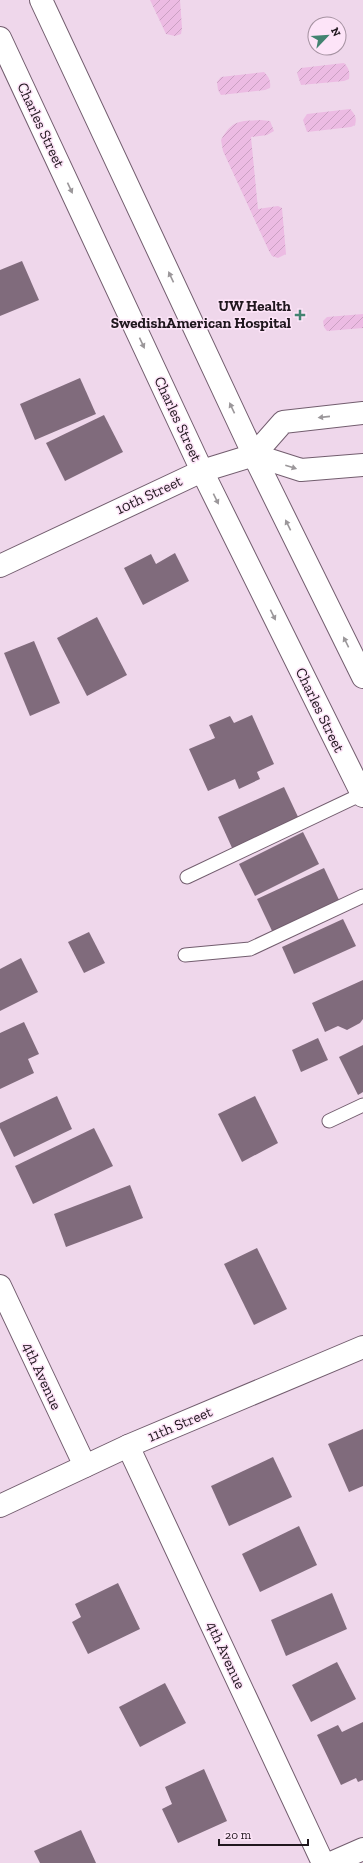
<svg xmlns="http://www.w3.org/2000/svg" width="363" height="1863" font-family="'Zilla Slab',serif">
<defs>
<pattern id="garden-furrows" width="10" height="10" patternUnits="userSpaceOnUse"><rect width="10" height="10" fill="#ecbbe3"/><path d="M-1 1l2-2M0 10L10 0M9 11l2-2" fill="none" stroke="#caa0c2"/></pattern>
</defs>
<rect width="100%" height="100%" fill="#efd7eb"/>
<g fill="url(#garden-furrows)">
<polygon points="150,0 180,0 182,28 181,34 175,36 166,34"/>
<path d="M 344,63 C 349,68 350,72 349,79 L 344,81 L 301,85 L 297,73 L 301,68 Z"/>
<path d="M 264,72 C 269,77 271,81 270,88 L 265,90 L 221,95 L 218,90 L 217,82 L 221,77 Z"/>
<path d="M 350,109 C 355,114 357,118 355,125 L 351,127 L 307,132 L 303,120 L 307,114 Z"/>
<path d="M 261,120 L 270,121 L 274,131 L 267,135 L 251,137 L 258,209 L 278,206 L 282,208 L 286,254 L 278,258 L 272,256 L 269,251 L 223,151 L 221,140 C 232,120 239,121 261,120 Z"/>
<polygon points="363,314 363,328 327,331 324,327 323,321 327,317"/>
</g>
<g fill="#806b7c">
<polygon points="22,261 39,300 0,316 0,270"/>
<polygon points="80,378 96,414 35,440 20,404"/>
<polygon points="104,415 123,452 65,481 46,443"/>
<polygon points="175,553 189,581 143,605 124,568 151,554 156,564"/>
<polygon points="97,617 127,675 87,696 57,638"/>
<polygon points="34,641 60,703 30,716 4,653"/>
<polygon points="252,715 274,764 257,772 260,779 239,789 235,779 208,791 189,749 215,738 209,725 230,716 234,723"/>
<polygon points="284,787 299,819 233,850 218,817"/>
<polygon points="303,832 319,864 255,896 239,864"/>
<polygon points="324,868 340,902 273,933 257,899"/>
<polygon points="343,919 356,946 294,974 282,947"/>
<polygon points="89,932 105,963 84,973 68,942"/>
<polygon points="21,958 38,992 0,1011 0,969"/>
<polygon points="363,980 363,1019 360,1023 347,1030 338,1026 325,1032 312,1003"/>
<polygon points="24,1022 39,1054 28,1059 34,1073 0,1089 0,1033"/>
<polygon points="318,1038 328,1060 301,1072 292,1050"/>
<polygon points="363,1045 363,1092 358,1095 339,1057"/>
<polygon points="57,1096 72,1129 14,1157 0,1128 0,1123"/>
<polygon points="255,1096 278,1143 242,1162 218,1114"/>
<polygon points="94,1128 113,1166 33,1204 15,1166"/>
<polygon points="130,1185 143,1218 66,1247 54,1214"/>
<polygon points="257,1248 287,1309 254,1325 224,1264"/>
<polygon points="363,1429 363,1486 349,1492 328,1444"/>
<polygon points="273,1457 292,1497 229,1526 211,1486"/>
<polygon points="299,1526 317,1565 260,1592 242,1554"/>
<polygon points="118,1583 140,1629 88,1654 72,1622 81,1617 75,1604"/>
<polygon points="332,1593 347,1629 286,1656 271,1620"/>
<polygon points="337,1662 356,1699 311,1722 292,1685"/>
<polygon points="165,1683 186,1723 140,1747 119,1707"/>
<polygon points="363,1722 363,1780 358,1782 356,1778 341,1785 317,1735 338,1725 342,1732"/>
<polygon points="204,1769 227,1821 178,1843 162,1809 172,1804 165,1787"/>
<polygon points="81,1830 96,1863 40,1863 34,1851"/>
</g>
<g fill="none" stroke-linecap="round" stroke-linejoin="round">
<defs>
<g id="lane">
<polyline points="187,877 362,794"/>
<polyline points="185,955 250,949 363,896"/>
<polyline points="329,1121 363,1105"/>
</g>
<g id="street">
<polyline points="254,455 301,470 363,465"/>
<polyline points="0,566 202,471 254,455 283,422 363,413"/>
<polyline points="0,1286 85,1466"/>
<polyline points="128,1446 323,1863"/>
<polyline points="331,1863 363,1849"/>
</g>
<g id="secondary">
<polyline points="41,0 258,464 363,677"/>
<polyline points="0,38 202,471 363,796"/>
<polyline points="0,1506 128,1446 363,1347"/>
</g>
</defs>
<use href="#lane" stroke="#725d6e" stroke-width="15"/>
<use href="#street" stroke="#725d6e" stroke-width="24"/>
<use href="#secondary" stroke="#725d6e" stroke-width="24"/>
<use href="#lane" stroke="#fff" stroke-width="13"/>
<use href="#street" stroke="#fff" stroke-width="22"/>
<use href="#secondary" stroke="#fff" stroke-width="22"/>
</g>
<defs><path id="oneway-solid" d="M-6-.8H1V-3.2L6.5 0L1 3.2V.8H-6Z"/></defs>
<g fill="#9b979a">
<use href="#oneway-solid" transform="translate(70 188) rotate(65)"/>
<use href="#oneway-solid" transform="translate(171 277) rotate(-115)"/>
<use href="#oneway-solid" transform="translate(142 343) rotate(65)"/>
<use href="#oneway-solid" transform="translate(232 408) rotate(-115)"/>
<use href="#oneway-solid" transform="translate(324 417) rotate(174)"/>
<use href="#oneway-solid" transform="translate(291 467) rotate(18)"/>
<use href="#oneway-solid" transform="translate(216 499) rotate(64)"/>
<use href="#oneway-solid" transform="translate(288 525) rotate(-116)"/>
<use href="#oneway-solid" transform="translate(273 615) rotate(64)"/>
<use href="#oneway-solid" transform="translate(346 642) rotate(-116)"/>
</g>
<path fill="#438371" stroke="#fde4f8" stroke-width="1.5" d="M298 309h4v4h4v4h-4v4h-4v-4h-4v-4h4z"/>
<g text-anchor="middle" stroke-width="3" stroke-linejoin="round" paint-order="stroke">
<g font-size="15" fill="#20171e" stroke="#fde4f8">
<text transform="translate(41 125) rotate(65)" y="5">Charles Street</text>
<text transform="translate(178 419) rotate(65)" y="5">Charles Street</text>
<text transform="translate(149 495) rotate(-25)" y="5">10th Street</text>
<text transform="translate(320 710) rotate(64)" y="5">Charles Street</text>
<text transform="translate(42 1376) rotate(65)" y="5">4th Avenue</text>
<text transform="translate(180 1424) rotate(-23)" y="5">11th Street</text>
<text transform="translate(226 1655) rotate(65)" y="5">4th Avenue</text>
</g>
<g font-size="15" font-weight="bold" fill="#20171e" stroke="#fde4f8" text-anchor="end">
<text x="291" y="311">UW Health<tspan x="291" dy="17">SwedishAmerican Hospital</tspan></text>
</g>
</g>
<g transform="translate(327 36) rotate(65)"><circle r="19" fill="#fde4f8" stroke="#a592a1"/>
<path d="M0-3L7 15L0 10L-7 15Z" fill="#438371"/>
<text y="-6" font-size="11" font-weight="bold" text-anchor="middle" fill="#20171e">N</text>
</g>
<path d="M219 1839v6h89v-6" fill="none" stroke="#20171e" stroke-width="2"/>
<text x="225" y="1839" font-size="12" fill="#20171e" stroke="#fde4f8" stroke-width="3" paint-order="stroke">20 m</text>
</svg>
